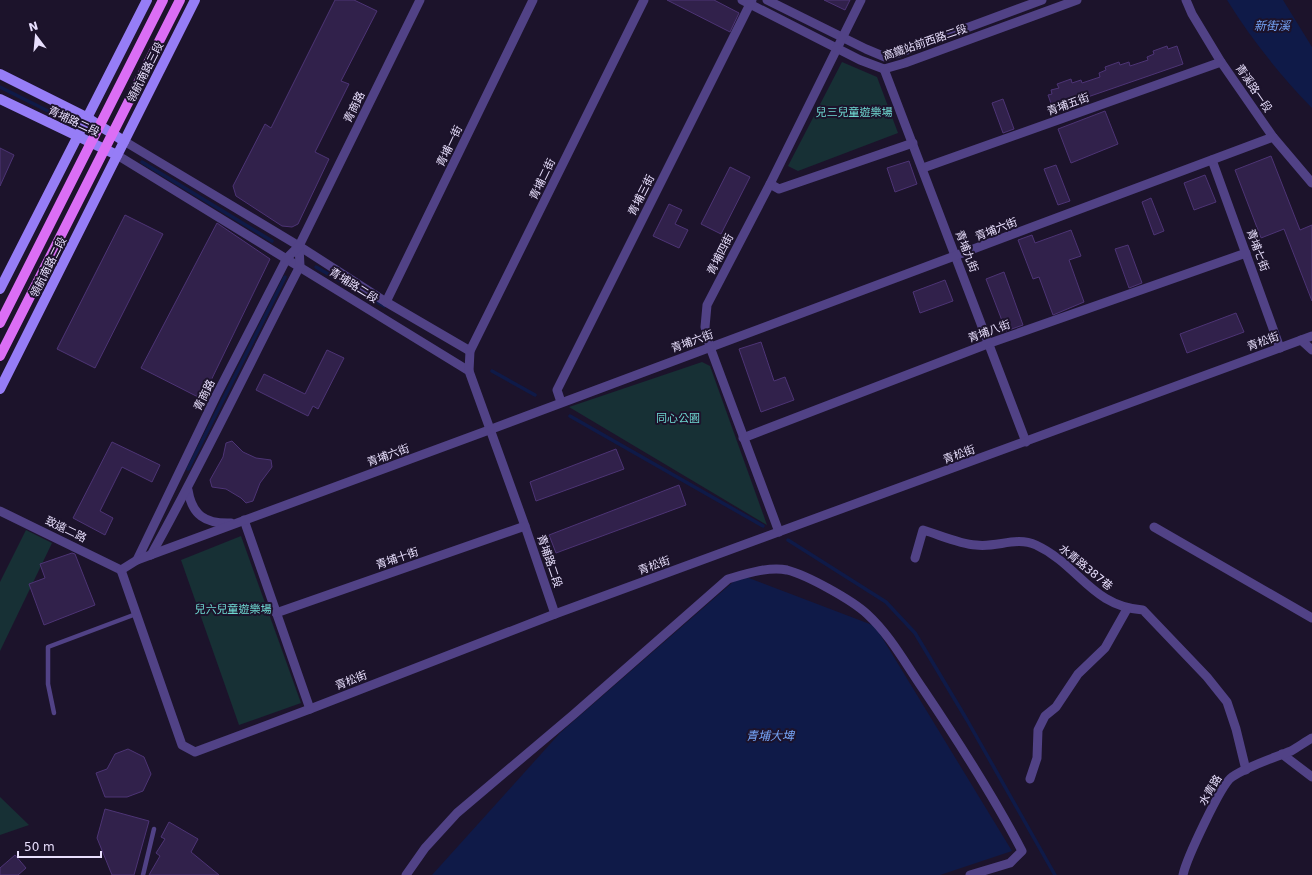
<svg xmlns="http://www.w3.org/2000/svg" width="1312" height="875" font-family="'DejaVu Sans','Noto Sans TC',sans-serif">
<rect width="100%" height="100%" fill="#1c132b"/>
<g fill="#173035">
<polygon points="842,62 877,77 898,133 798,171 788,166"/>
<polygon points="702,362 710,366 767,525 569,407"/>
<polygon points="26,530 52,543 0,651 0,582"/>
<polygon points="241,536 301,703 239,725 181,560"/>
<polygon points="0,797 29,825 0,835"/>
</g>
<g fill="#0f1a48">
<path d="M 1227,0 L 1283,0 L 1312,47 L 1312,108 C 1280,75 1251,39 1227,0 Z"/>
<polygon points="741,575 875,626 1012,851 940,875 432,875 560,733"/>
</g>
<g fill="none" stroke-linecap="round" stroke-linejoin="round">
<g stroke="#0f1a48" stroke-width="3.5">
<polyline points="0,87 54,114"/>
<polyline points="142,162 272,241"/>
<polyline points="316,267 384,306"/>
<polyline points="492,371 535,395"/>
<polyline points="570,416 763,526"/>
<polyline points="188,469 285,277"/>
<polyline points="788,540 886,602 915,633 967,720 1055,875"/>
</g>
</g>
<g fill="#31214b" stroke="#4d3475">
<polygon points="335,0 354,0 377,11 341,81 349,84 315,152 329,159 298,224 292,227 282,226 236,196 233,186 265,124 271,128"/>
<polygon points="667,0 714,0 739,13 730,32"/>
<polygon points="824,0 850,0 845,10"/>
<polygon points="1167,46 1168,49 1177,46 1183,64 1053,109 1048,95 1052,94 1051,90 1059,88 1057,84 1071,79 1072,83 1081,80 1082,83 1100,77 1099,73 1106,70 1105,67 1119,62 1120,65 1129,62 1130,66 1148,60 1147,57 1154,54 1153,51"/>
<polygon points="1003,99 1014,129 1003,133 992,103"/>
<polygon points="1105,111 1118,144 1071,163 1058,129"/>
<polygon points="0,148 14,155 0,186"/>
<polygon points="1271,156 1300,230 1312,225 1312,301 1284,229 1261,238 1235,170"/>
<polygon points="909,161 917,184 895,192 887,168"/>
<polygon points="1056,165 1070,201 1058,205 1044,169"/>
<polygon points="730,167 750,177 721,234 701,224"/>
<polygon points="1205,175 1216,202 1194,210 1184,183"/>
<polygon points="1151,198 1164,231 1154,235 1142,202"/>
<polygon points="669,204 682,210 675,224 688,230 679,248 653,236"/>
<polygon points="125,215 163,234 95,368 57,349"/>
<polygon points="217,223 270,259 202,399 141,368"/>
<polygon points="1071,230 1081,256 1069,260 1084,302 1053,315 1039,277 1033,279 1018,240 1032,235 1035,243"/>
<polygon points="1128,245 1142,283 1129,288 1115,249"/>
<polygon points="1004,272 1023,325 1006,331 986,279"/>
<polygon points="945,280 953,301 920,313 913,292"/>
<polygon points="1236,313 1244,332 1187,353 1180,334"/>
<polygon points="761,342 774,381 785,377 794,400 761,412 739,349"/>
<polygon points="327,350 344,358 318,409 313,406 308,416 256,390 264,374 305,394"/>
<polygon points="232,441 243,452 256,458 271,460 272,467 260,483 253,501 246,503 241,498 226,489 212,487 210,480 223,457 226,443"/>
<polygon points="112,442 160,465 152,482 122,467 100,511 113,518 105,535 73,518"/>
<polygon points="616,449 624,469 536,501 530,482"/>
<polygon points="679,485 686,505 556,553 549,535"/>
<polygon points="72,553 75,554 95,605 44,625 29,584 45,578 40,564"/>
<polygon points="128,749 144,757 151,774 143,791 127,797 105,797 96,773 107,769 115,754"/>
<polygon points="105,809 149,821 134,875 112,875 97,838"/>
<polygon points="169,822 198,839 191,852 219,875 149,875 160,856 156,853 165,839 161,837"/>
<polygon points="15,855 26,868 18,875 0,875 0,868"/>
</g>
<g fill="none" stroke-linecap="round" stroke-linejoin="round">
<g stroke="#514286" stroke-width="4.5">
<polyline points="54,713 48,684 48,647 136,614"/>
<polyline points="143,875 154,829"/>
</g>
<g stroke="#514286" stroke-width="9">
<polyline points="742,0 860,60 884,69 905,63 1077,0"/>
<polyline points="767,0 866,49 885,57 899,53 1042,0"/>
<polyline points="1186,0 1192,14 1221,62 1273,137 1312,183"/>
<polyline points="884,69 1026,442"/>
<polyline points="124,141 299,246 386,302 470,351"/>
<polyline points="117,155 469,371 525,526 555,614"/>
<polyline points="1212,160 1280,348"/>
<polyline points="923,168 1221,62"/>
<polyline points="770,184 779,189 913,143"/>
<polyline points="386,302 533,0"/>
<polyline points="1301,340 1312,350"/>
<polyline points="469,371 470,351 644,0"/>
<polyline points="561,402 557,390 752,0"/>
<polyline points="743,438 990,343 1246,253"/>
<path d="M 188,490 C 192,515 205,524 231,523"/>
<polyline points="0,511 121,570"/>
<polyline points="244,520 310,709"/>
<polyline points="1154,527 1312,618"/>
<polyline points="779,532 710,347 705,327 707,305 770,184 861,0"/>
<path d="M 151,555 C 204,460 250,362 300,266 L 299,246"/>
<path d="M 915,558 L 923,530 C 940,535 959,544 976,545 C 997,548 1016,536 1036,545 C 1079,565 1092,607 1143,610 L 1207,677 L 1227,702 L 1236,729 L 1246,770"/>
<polyline points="137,560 216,396 287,258 299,246 420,0"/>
<polyline points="121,570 182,745 195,752 310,709 555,614 1312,336"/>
<polyline points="121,570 137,560 489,430 1273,137"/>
<polyline points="276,613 525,526"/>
<polyline points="1282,754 1312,777"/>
<polyline points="1030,779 1037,758 1038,730 1045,716 1056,707 1078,674 1105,648 1127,609"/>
<path d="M 406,875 L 425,848 L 457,813 L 573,715 L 728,579 C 745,574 769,566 787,570 C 807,575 852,600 867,614 C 890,635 905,663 923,689 C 958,741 993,795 1022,851 L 1010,863 L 970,875"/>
<path d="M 1183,875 C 1186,860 1221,784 1232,777 C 1250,765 1271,759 1291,751 C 1298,747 1305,742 1312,738"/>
</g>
<g stroke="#967df6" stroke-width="10">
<polyline points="0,74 86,117 124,141"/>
<polyline points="0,99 117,155"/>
<polyline points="0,289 147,0"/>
<polyline points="0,389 195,0"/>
</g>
<g stroke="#db6ef5" stroke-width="10">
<polyline points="0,323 163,0"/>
<polyline points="0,356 180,0"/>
</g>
</g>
<g text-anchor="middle" stroke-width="4" stroke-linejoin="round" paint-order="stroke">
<g font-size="11" fill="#e8dffd" stroke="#1c132b">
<text transform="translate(925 42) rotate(-19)" y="4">高鐵站前西路二段</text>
<text transform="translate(145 72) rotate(-63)" y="4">領航南路三段</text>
<text transform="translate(1254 88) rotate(56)" y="4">青溪路一段</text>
<text transform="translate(1068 104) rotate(-20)" y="4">青埔五街</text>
<text transform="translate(354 107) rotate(-64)" y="4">青商路</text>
<text transform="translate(74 121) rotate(25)" y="4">青埔路二段</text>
<text transform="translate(449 146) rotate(-64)" y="4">青埔一街</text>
<text transform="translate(542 179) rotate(-64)" y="4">青埔二街</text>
<text transform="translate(641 195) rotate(-63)" y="4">青埔三街</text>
<text transform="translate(996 229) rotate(-21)" y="4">青埔六街</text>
<text transform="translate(1258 250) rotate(70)" y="4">青埔七街</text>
<text transform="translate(967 251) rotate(69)" y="4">青埔九街</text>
<text transform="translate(720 254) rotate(-63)" y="4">青埔四街</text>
<text transform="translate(48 267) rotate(-63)" y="4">領航南路二段</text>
<text transform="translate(354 285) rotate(32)" y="4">青埔路二段</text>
<text transform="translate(989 331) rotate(-20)" y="4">青埔八街</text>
<text transform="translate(692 341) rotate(-20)" y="4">青埔六街</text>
<text transform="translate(1263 341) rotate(-20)" y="4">青松街</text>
<text transform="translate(204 395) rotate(-64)" y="4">青商路</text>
<text transform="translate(959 454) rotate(-20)" y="4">青松街</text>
<text transform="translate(388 455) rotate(-20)" y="4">青埔六街</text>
<text transform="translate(66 529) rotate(26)" y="4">致遠二路</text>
<text transform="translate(397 558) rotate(-19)" y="4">青埔十街</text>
<text transform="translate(550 561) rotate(71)" y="4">青埔路二段</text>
<text transform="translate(654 565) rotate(-20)" y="4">青松街</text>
<text transform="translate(1086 567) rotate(39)" y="4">水青路387巷</text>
<text transform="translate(351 680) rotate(-21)" y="4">青松街</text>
<text transform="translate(1210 790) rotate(-59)" y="4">水青路</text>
</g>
<g font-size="11" fill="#6fd9d2" stroke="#1c132b">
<text x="854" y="116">兒三兒童遊樂場</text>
<text x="678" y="422">同心公園</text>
<text x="233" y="613">兒六兒童遊樂場</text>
</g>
<g font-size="12" font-style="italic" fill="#75a3f5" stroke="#1c132b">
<text x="1272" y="30">新街溪</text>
<text x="770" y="740">青埔大埤</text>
</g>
</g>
<g transform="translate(36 36) rotate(344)" stroke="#1c132b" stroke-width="3" paint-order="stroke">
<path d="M0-3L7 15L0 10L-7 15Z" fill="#e8dffd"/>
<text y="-6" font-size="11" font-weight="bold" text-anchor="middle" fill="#e8dffd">N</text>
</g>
<path d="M18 851v6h83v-6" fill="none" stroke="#e8dffd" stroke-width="2"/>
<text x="24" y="851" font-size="12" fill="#e8dffd" stroke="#1c132b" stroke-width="3" paint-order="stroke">50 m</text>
</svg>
